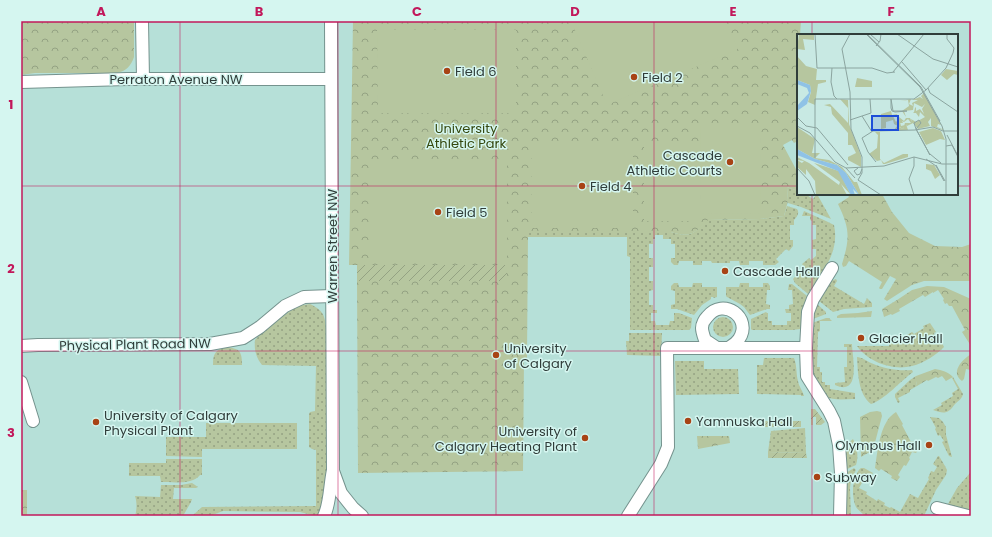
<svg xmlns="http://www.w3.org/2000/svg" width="992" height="537" font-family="Poppins,sans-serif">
<defs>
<pattern id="grass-dots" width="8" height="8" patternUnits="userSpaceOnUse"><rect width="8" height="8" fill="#b6c69f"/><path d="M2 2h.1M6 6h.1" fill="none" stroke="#94a283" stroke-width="1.8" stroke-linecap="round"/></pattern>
<pattern id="forest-crowns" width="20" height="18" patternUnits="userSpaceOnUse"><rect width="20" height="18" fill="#b6c69f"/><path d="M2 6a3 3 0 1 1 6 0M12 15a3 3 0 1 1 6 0" fill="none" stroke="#94a283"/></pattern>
<pattern id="garden-furrows" width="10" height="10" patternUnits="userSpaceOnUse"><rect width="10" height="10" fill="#b6c69f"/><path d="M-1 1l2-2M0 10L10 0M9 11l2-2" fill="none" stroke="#94a283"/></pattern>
</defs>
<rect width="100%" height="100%" fill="#c8e9e3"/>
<path fill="#b6e0d8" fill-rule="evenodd" d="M 21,21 L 971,21 L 971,516 L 21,516 ZM 798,35 L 957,35 L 957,194 L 798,194 Z"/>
<g fill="url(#grass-dots)">
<polygon points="787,187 798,191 798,194 805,194 813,199 817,194 831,219 801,207 788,203"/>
<path d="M 787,206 L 797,209 C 800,213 797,217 794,220 L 794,225 L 790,225 L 790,240 L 793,240 L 793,246 L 789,251 L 786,249 L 776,259 L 779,262 L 775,265 L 763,265 L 763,261 L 749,261 L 749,265 L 740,265 L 739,261 L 730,261 L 730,263 L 712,263 L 711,261 L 702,261 L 702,265 L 693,265 L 693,261 L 679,261 L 678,265 L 674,265 L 671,262 L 671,258 L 675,258 L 675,244 L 671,244 L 671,239 L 663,239 L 663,235 L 655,235 L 655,239 L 653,239 L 653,244 L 649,244 L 649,258 L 653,258 L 653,267 L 649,267 L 649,281 L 653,281 L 653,290 L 649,291 L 649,305 L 653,305 L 653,310 L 657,310 L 657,313 L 651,313 L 651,321 L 655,321 L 656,325 L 669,325 L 670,321 L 674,321 L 674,313 L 679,313 L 692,318 L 691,328 L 689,330 L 630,330 L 630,257 L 627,256 L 627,237 L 528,237 L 528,232 L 671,232 C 690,238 694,234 707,220 L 760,219 L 784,216 Z"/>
<path d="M 804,211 L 826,221 L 834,225 C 840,253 822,272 808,294 L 795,283 L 793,279 L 804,267 L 802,264 L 809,258 L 811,260 L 816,256 L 816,249 L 812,249 L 812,240 L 816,239 L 816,225 L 812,225 L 812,221 L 810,220 L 810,216 L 802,216 Z"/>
<polygon points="836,279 837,281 834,286 864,304 867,298 872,303 872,307 844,309 833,312 819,301 831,281"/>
<polygon points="674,283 678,283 679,287 692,287 693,283 702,283 702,287 717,287 717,297 714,298 713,297 711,297 711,299 702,305 694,315 677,309 671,309 671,305 675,304 675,291 671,290 671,286"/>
<polygon points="740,283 749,283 749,287 763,287 763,283 768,283 770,286 770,290 767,290 766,304 770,305 770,309 767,309 750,315 744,307 740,304 727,297 726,296 726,287 739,287"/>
<polygon points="789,284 792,284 807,296 803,308 801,329 792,330 752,330 751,329 751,319 766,312 767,313 768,313 768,321 772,321 772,325 787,325 787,321 791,321 791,313 786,313 785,309 789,309 789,305 793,304 792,290 788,290"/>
<path d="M 310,304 C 322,310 325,314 326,328 L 326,493 L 320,514 L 316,516 L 300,512 L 223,511 L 210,516 L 192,516 L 202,507 L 316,506 L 316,450 L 312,449 L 309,447 L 309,414 L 310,412 L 315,411 L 316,366 L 262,365 C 256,357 254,350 255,340 L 262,332 L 294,308 L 303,305 Z"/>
<polygon points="817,304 826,312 826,314 813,319"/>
<circle cx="723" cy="327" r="10"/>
<path d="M 826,318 L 829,318 L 832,321 L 820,321 L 820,331 L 818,332 L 817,367 L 820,367 L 820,372 L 822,372 L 822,382 L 825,382 L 825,385 L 830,385 L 830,389 L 855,393 L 855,399 C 845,399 833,401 825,396 L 811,372 L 812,323 Z"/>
<path d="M 930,323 L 936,332 L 934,333 L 939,344 L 942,343 L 944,347 C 936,355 924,363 912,366 C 893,371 868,362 857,346 L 889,346 L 889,342 L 892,342 L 897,339 L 899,343 L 905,339 L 904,337 L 912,332 L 914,334 L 924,328 L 923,326 Z"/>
<polygon points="629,333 662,333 661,356 627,355 626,341 629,341"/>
<path d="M 844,344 L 852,344 C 852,356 862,397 835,385 L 835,383 L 845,382 L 844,367 L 847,367 L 847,347 L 844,347 Z"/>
<path d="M 223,347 C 238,348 242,349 242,365 L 213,365 C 213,355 214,352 223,347 Z"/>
<path d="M 857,357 C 861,357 867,361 871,363 C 885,369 897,371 912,370 L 913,372 C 902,380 883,401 871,404 C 858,394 858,373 857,357 Z"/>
<path d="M 764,358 L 794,358 C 797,365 796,374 798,381 C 799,387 803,391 804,396 L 801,396 L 801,395 L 757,394 L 757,365 L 763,365 Z"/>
<polygon points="675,361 704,361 704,369 738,369 739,394 676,395"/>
<polygon points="916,376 916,381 917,386 910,390 910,392 898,398 900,402 898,403 895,397 895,394 910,380"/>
<path d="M 953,377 L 963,394 C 962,399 959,400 955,404 C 948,414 944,414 933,410 L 942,405 L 941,403 L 953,396 L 952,393 L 958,389 L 952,378 Z"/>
<polygon points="930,417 939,418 943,422 946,427 946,435 952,457 949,456 942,442 944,441 940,435 938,436 935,429 936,428"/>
<polygon points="206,423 297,423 297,449 202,449 202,457 166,456 166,437 206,437"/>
<polygon points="805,428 806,453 768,452 771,431"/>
<path d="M 853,439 C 857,447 859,456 856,465 L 845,470 C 845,459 843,446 853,439 Z"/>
<path d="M 938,456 L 939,456 L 945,466 L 947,470 L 946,475 L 936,490 L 924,516 L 865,516 C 862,513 858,510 856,507 C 851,497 852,475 861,468 L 864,468 L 873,473 L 871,476 L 867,474 L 859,488 L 867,492 L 866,494 L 877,501 L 878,499 L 885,503 L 884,505 L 890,508 L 891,507 L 900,512 L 910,494 L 918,498 L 929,479 L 928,478 L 931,471 L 934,472 L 937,467 L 933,464 Z"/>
<path d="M 166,459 L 202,459 L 202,475 L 200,475 C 193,485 172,482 161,482 L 160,476 L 129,476 L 129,463 L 166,463 Z"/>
<polygon points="854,468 856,470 851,480 850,488 851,516 845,516 846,473"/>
<polygon points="970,473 971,473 971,516 949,507 948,504 957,488"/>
<path d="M 192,483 L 198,487 L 196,488 L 174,488 L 173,499 L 192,499 L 191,502 L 183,516 L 135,516 C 137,510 137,502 135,496 L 160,497 L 161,485 L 181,485 Z"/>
</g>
<g fill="url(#forest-crowns)">
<path d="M 21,21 L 134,21 L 134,57 C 131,66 126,71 117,73 L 35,73 L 21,75 Z"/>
<path d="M 353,21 L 801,21 L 800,35 L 798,35 L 798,141 L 794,143 L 792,140 L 783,145 L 798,173 L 798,191 L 787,187 L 788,201 L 784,216 L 760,219 L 708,220 C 694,234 690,238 671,232 L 528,233 L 527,358 L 524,359 L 523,471 L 358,473 L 357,281 L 506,281 L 507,265 L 349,265 Z"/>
<path d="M 847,194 L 882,194 L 892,212 L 909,233 L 935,246 L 962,247 L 971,244 L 971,281 L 924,281 L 912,285 L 887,301 L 884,299 L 896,279 L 890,276 L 882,289 L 880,289 L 879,288 L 882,282 L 849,261 L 846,266 L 843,267 L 842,264 C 850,238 850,229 838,204 L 849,197 Z"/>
<polygon points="927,286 944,287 971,299 971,346 962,332 965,330 952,306 949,306 947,303 945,304 943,300 944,299 938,290 933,293 933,292 925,297 923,295 899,309 900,311 892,315 891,314 884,317 882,309 897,300 912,290"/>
<polygon points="872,311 871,317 837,318 837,316 841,314 858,313"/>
<path d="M 971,354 L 971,370 L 966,369 L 964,379 L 962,381 C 950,372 962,360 971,354 Z"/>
<path d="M 935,369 C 942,370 948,372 953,377 L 946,381 L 942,376 L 938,378 L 936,377 L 928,381 L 927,380 L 917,386 L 916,381 L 916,376 Z"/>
<polygon points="877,411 881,412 882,416 873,450 861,457 860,417 870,412"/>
<path d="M 896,412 L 903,424 L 902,425 L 911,442 L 913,441 L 918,450 L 916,453 L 912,452 L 909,458 L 910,459 L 906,466 L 904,465 L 898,475 L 900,477 L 897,481 L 891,478 L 892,476 L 881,469 L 879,471 L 875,468 C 877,455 879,433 887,421 C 889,417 892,415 896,412 Z"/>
<polygon points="697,436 729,436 730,443 698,449"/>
<rect x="21" y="490" width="6" height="26"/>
</g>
<g fill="url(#garden-furrows)">
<rect x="357" y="265" width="150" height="16"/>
<polygon points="811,409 815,409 825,422 821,425 816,425 816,417 813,417 813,425 811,425"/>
<polygon points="766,421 801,421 801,427 761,427 762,422"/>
<polygon points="768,452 806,453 807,458 768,458"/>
</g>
<g fill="#b6c69f">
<polygon points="571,21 726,21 738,49 607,105"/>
<polygon points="377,30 516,30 516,113 378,113"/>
<polygon points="700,124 760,124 761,213 701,214"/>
<rect x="532" y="144" width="101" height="84"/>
<rect x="644" y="144" width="56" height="77"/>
<rect x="370" y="162" width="137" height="100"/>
</g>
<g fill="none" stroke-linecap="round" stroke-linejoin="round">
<defs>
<g id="minor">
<polyline points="142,21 143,79"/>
<polyline points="21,82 127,79 331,79"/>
<polyline points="21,346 38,345 210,344 243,338 260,327 285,306 304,297 332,296"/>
<path d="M 717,348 L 705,340 C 704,337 702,332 702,328 C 702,324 705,319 707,317 C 723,296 753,318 739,339 C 737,342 733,345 730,347"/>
<polyline points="806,348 807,376 829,411 834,421 839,445 841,473 840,516"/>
<polyline points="21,382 33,421"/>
<polyline points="333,471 341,493 353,508 362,516"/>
<polyline points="937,508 968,516"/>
<path d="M 324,516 C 330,505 330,483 333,470 L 331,21"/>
<polyline points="628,516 661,464 668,447 667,348 806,348 808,312 813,299 832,268"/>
</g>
</defs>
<use href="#minor" stroke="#75938e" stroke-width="14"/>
<use href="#minor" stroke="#fff" stroke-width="12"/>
</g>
<path fill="none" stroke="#c2185b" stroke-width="1" stroke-opacity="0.55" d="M 180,21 L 180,516M 338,21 L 338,516M 496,21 L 496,516M 654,21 L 654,516M 812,21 L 812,35M 21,186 L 798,186M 957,186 L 971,186M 812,194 L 812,516M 21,351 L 971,351"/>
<g fill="#a84315" stroke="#d5f6f0" stroke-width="1.5">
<circle cx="447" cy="71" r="4"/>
<circle cx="634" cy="77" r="4"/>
<circle cx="730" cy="162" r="4"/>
<circle cx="582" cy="186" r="4"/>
<circle cx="438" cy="212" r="4"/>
<circle cx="725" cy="271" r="4"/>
<circle cx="861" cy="338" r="4"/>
<circle cx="496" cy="355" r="4"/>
<circle cx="688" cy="421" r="4"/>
<circle cx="96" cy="422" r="4"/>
<circle cx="585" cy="438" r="4"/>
<circle cx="929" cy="445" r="4"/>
<circle cx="817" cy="477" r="4"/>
</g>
<g text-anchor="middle" stroke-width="3" stroke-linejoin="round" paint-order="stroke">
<g font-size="13" fill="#303d3a" stroke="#d5f6f0" text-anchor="start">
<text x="455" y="76">Field 6</text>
<text x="642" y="82">Field 2</text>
<text x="722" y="160" text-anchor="end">Cascade<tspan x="722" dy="15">Athletic Courts</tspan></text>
<text x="590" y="191">Field 4</text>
<text x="446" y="217">Field 5</text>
<text x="733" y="276">Cascade Hall</text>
<text x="869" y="343">Glacier Hall</text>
<text x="504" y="353">University<tspan x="504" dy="15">of Calgary</tspan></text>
<text x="104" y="420">University of Calgary<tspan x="104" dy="15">Physical Plant</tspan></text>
<text x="696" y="426">Yamnuska Hall</text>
<text x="577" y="436" text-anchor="end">University of<tspan x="577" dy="15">Calgary Heating Plant</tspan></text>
<text x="921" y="450" text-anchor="end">Olympus Hall</text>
<text x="825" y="482">Subway</text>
</g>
<g font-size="13" fill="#303d3a" stroke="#d5f6f0">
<text x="176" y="84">Perraton Avenue NW</text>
<text transform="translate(332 246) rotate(-90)" y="5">Warren Street NW</text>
<text transform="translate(135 344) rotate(-1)" y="5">Physical Plant Road NW</text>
</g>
<g font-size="13" fill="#35480f" stroke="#d5f6f0">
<text x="466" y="133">University<tspan x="466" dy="15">Athletic Park</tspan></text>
</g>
</g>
<g transform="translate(797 34)">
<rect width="161" height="161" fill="#c8e9e3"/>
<path d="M 2,0 L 17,0 L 17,6 L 6,5 L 8,16 L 0,15 ZM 127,59 L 144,91 L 141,90 L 140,93 L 145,95 L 146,93 L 146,96 L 134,92 L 134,84 L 131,88 L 133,92 L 121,95 L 116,89 L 110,92 L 109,90 L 111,96 L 97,96 L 100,92 L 106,95 L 108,89 L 114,89 L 111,85 L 107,88 L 105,87 L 106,89 L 102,89 L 102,83 L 107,87 L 109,84 L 113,84 L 115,88 L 114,85 L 119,88 L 128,83 L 123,78 L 122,83 L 119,79 L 116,79 L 117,78 L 118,74 L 119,73 L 119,77 L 123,75 L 127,80 L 125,75 L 128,70 L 125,73 L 117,69 L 116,76 L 107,77 L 109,83 L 105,77 L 112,72 L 111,66 L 103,67 L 114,65 L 112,70 L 116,72 L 115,69 L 121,66 L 115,66 L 123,63 L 126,65 L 124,62 Z" fill="#b6c69f"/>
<path d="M 0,22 L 9,32 L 20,35 L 19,46 L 29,46 L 29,48 L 21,50 L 18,71 L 11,68 L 14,58 L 13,51 L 0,46 ZM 149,35 L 161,37 L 161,41 L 157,40 L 150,46 L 144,41 ZM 60,44 L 75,47 L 75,53 L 58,53 ZM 43,65 L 51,66 L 52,90 L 64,122 L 64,133 L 51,126 L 51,123 L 59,119 L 55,111 L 51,111 L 51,99 L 35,80 L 34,73 L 27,71 L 33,70 L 51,89 L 51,74 ZM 94,77 L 95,81 L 100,80 L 101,83 L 96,82 L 99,88 L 102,84 L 104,92 L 108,91 L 106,95 L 97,90 L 96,86 L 89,88 L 89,94 L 84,95 L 84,80 ZM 0,93 L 18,105 L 15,119 L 23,119 L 18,124 L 32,126 L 45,133 L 57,148 L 60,148 L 65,161 L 62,161 L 49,139 L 40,131 L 18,125 L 0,115 ZM 136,94 L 144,97 L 148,106 L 143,105 L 129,111 L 122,98 ZM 78,98 L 83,98 L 83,125 L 87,129 L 106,120 L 111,120 L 111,123 L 88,130 L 86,130 L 84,126 L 80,127 L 72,120 L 80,114 L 81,101 ZM 0,123 L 12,129 L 42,151 L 43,148 L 17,129 L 42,137 L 54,161 L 44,150 L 50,161 L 19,161 L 18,147 L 9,135 L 9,141 L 0,133 L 0,126 L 5,129 L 7,127 L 0,126 ZM 129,130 L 137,131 L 143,141 L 138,145 L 134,137 L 129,135 Z" fill="#b6c69f"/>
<path d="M 0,46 L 13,51 L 14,57 L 10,70 L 0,77 L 0,72 L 12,59 L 10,54 L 0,50 ZM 0,115 L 18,125 L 40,131 L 49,139 L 62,161 L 56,155 L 58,161 L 54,161 L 41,137 L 0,121 Z" fill="#8fc2e6"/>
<path fill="none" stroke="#8ba49f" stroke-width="1" d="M 18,0 L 20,34 L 75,34 L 90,39 L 98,38M 53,0 L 45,15 L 53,58 L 54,95 L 65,123 L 65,139 L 61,146M 69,0 L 123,53 L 145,92 L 149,105 L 149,161M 70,0 L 124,53 L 143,87M 73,0 L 82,8M 100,0 L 136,25 L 161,33M 79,12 L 83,7 L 84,0M 105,28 L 129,56M 35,34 L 34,48 L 37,62 L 40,65M 96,38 L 127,0M 131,54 L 133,59 L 161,78M 129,56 L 149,34 L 156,19 L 157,14 L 150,5 L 150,0M 52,65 L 117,65 L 129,56M 94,65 L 94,74 L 95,77 L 98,78 L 110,77 L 96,77 L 94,65M 65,82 L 75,98M 0,83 L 9,92 L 20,94 L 51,131M 53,86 L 74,79 L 73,65M 0,92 L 13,99 L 38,128 L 49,134 L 87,132 L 117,123 L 145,130 L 161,130M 150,101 L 161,122M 149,112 L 155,111 L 161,123M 133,120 L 144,129M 133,121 L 119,95 L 117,89 L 122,86 L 124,89 L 119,95 L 133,121M 18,124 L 18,65 L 52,65M 129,125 L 139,132M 79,128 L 71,118 L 65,104 L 76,97 L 118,96 L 136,93 L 146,97 L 161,97M 139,131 L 148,147M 139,132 L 147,147M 0,134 L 12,147 L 18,161M 49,134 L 58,144M 61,134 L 57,137 L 60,141 L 63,140 L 65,135M 61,146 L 84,161M 117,161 L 112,145 L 117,132 L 117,123"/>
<path fill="#1d4ed8" fill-opacity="0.15" stroke="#1d4ed8" stroke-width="2" d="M 75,82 L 101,82 L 101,96 L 75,96 Z"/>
<rect width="161" height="161" fill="none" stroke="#303d3a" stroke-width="2"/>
</g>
<rect width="992" height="537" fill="none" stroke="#d5f6f0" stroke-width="44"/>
<rect x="22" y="22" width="948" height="493" fill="none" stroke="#c2185b" stroke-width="1.5"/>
<g font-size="13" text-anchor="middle" font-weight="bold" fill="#c2185b">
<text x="101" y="16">A</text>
<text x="259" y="16">B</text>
<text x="417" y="16">C</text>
<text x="575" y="16">D</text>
<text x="733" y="16">E</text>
<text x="891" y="16">F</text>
<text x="11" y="109">1</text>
<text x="11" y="273">2</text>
<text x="11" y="437">3</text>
</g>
</svg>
